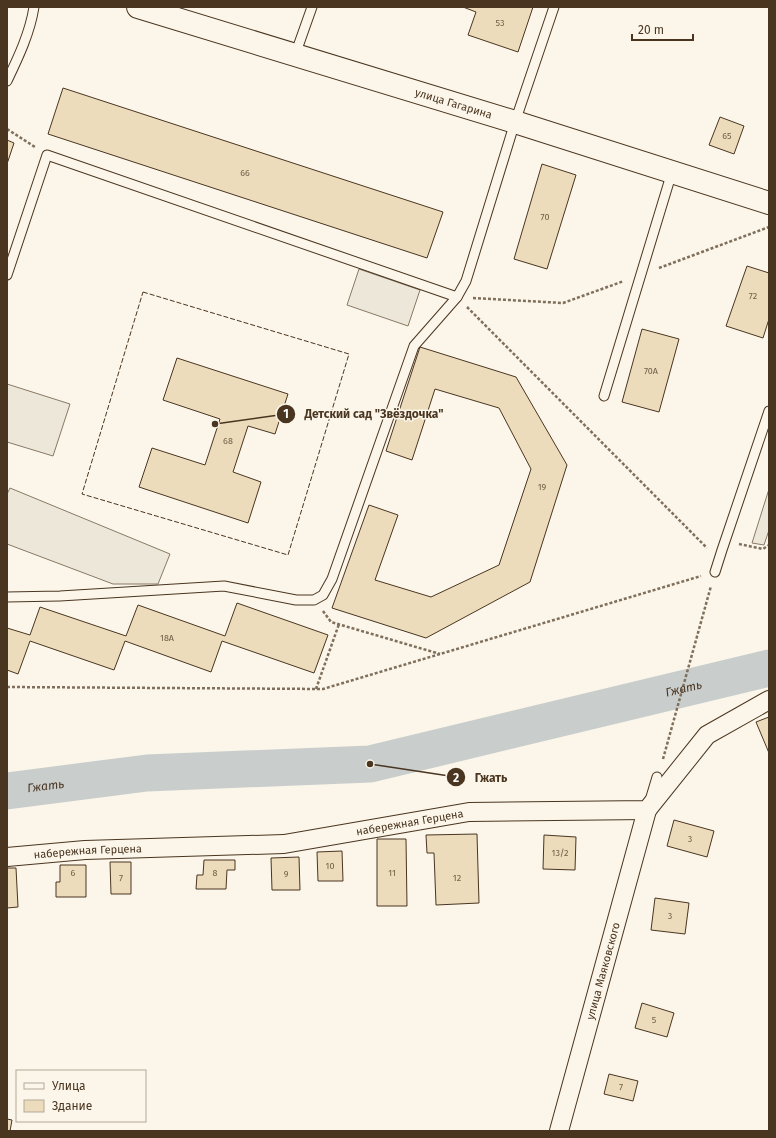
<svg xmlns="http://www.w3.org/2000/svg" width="776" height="1138" font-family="'Fira Sans',sans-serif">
<rect width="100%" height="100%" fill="#fbf6e9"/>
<g fill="#ede7d9" stroke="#887966">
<polygon points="359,269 420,290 408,326 347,305"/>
<polygon points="7,384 70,404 53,456 7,442"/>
<polygon points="10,488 170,554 158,584 113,584 7,544 7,494"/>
<polygon points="769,489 769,530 764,545 752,543"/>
</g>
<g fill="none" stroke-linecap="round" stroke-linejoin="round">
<path stroke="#c9cecd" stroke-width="37" id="s1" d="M 7,791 L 147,773 L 370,764 L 769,668"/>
</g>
<g fill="#ecdcbc" stroke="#4a3520">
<polygon points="463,7 533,7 518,52 468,35 476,12"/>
<polygon points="63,88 443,212 427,258 48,134"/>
<polygon points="720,117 744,126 734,154 709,145"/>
<polygon points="7,140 14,143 7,164"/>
<polygon points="542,164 576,175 547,269 514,259"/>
<polygon points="747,266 769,273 769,319 763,338 726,326"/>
<polygon points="642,329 679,339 659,412 622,402"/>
<polygon points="420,347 516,377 567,465 530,582 426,638 332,608 369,505 398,515 375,580 431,597 499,565 531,469 499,408 435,389 412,460 386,451"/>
<polygon points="177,358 288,394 275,434 248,426 233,472 261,482 248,523 139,487 152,448 205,465 220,419 163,400"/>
<polygon points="237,603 328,635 314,673 222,641 211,672 125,641 114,670 30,641 18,674 7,670 7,628 30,635 40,607 126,636 138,605 225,636"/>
<polygon points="769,717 769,753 756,722"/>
<polygon points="674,820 714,831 707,857 667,846"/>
<polygon points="477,834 479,903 436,905 434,853 427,853 426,835"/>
<polygon points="544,835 576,837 575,870 543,869"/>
<polygon points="377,839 406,839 407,906 377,906"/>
<polygon points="342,851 343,881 318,881 317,852"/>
<polygon points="299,857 300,890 272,890 271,858"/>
<polygon points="204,860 235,860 235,870 227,870 226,889 196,889 197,875 203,875"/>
<polygon points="110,862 131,862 131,894 111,894"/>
<polygon points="60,865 86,865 86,897 56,897 56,882 60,882"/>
<polygon points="7,868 16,868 18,907 7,908"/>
<polygon points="655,898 689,903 685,934 651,930"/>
<polygon points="642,1003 674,1013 667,1037 635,1028"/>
<polygon points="609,1074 638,1081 633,1101 604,1094"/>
<polygon points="7,1119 12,1120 10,1131 7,1131"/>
</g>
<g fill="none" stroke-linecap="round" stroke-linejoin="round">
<defs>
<g id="service">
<polyline points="295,55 312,7"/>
<path d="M 7,81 C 18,58 30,33 34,7"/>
<polyline points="7,275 47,155 457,297"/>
<polyline points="604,396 672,172"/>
<polyline points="715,572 722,550 769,411"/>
<polyline points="7,597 60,596 224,586 296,600 314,600 323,595 332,579 414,346 457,297 466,281 515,122 554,7"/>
<polyline points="651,797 657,777"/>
</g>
<g id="minor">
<path id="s2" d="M 7,857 L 85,850 L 284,844 L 469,812 L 647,810 L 707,735 L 769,700"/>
<path id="s3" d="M 559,1131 L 647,810"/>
</g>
<g id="secondary">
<path id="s4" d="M 138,7 L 515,122 L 769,203"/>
</g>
</defs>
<use href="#service" stroke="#4a3520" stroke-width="11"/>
<use href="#minor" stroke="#4a3520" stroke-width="20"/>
<use href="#secondary" stroke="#4a3520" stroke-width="24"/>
<g stroke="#7f6f5c" stroke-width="2.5" stroke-dasharray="3 2" stroke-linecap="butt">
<polyline points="7,129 35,147"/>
<polyline points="659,268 769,227"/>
<polyline points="473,298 563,303 624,281"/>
<polyline points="467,307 707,548"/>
<polyline points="739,544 763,549 769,545"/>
<polyline points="323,611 331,622 440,654"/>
<polyline points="7,687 323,689 701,576"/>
<polyline points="316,689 339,624"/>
<polyline points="663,759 711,586"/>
</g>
<use href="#service" stroke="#fbf6e9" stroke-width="9"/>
<use href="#minor" stroke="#fbf6e9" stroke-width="18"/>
<use href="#secondary" stroke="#fbf6e9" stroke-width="22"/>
<polygon stroke="#4a3520" stroke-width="1" stroke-dasharray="5 2" stroke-linecap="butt" points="143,292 349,354 288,555 82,494"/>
</g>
<g text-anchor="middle" stroke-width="3" stroke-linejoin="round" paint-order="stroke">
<g font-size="9" fill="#725f47">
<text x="500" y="26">53</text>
<text x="727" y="139">65</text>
<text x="245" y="176">66</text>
<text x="545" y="220">70</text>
<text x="753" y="299">72</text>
<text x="651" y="374">70А</text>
<text x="228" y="444">68</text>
<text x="542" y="490">19</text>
<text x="167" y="641">18А</text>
<text x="690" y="842">3</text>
<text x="560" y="856">13/2</text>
<text x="330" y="869">10</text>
<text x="73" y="876">6</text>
<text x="215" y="876">8</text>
<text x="392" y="876">11</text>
<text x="286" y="877">9</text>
<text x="121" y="881">7</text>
<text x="457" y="881">12</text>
<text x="670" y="919">3</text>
<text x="654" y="1023">5</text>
<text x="621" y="1090">7</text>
</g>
<g font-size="11" fill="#4a3520" stroke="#fbf6e9">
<text dy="4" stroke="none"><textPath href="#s4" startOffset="330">улица Гагарина</textPath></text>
<text dy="4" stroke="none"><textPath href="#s2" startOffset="405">набережная Герцена</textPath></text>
<text dy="4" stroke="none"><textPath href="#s2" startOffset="81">набережная Герцена</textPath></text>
<text dy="4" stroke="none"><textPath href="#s3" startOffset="166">улица Маяковского</textPath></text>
</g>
<g font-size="12" font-style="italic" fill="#4a3520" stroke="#fbf6e9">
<text dy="4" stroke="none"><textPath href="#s1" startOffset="687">Гжать</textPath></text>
<text dy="4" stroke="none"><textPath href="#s1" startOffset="39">Гжать</textPath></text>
</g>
</g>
<path fill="none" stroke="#4a3520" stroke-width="1.5" d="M215 424L286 414M370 764L456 777"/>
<g fill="#4a3520" stroke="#fbf6e9" stroke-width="1.5">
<circle cx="215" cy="424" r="4"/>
<circle cx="370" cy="764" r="4"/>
<circle cx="286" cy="414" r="10"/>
<circle cx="456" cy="777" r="10"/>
</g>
<g font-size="12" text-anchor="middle" font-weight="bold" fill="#fff">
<text x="286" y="418">1</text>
<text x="456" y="782">2</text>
</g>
<g font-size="12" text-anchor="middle" font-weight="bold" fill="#4a3520" stroke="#fbf6e9" stroke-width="3" stroke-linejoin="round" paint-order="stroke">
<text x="374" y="418">Детский сад "Звёздочка"</text>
<text x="491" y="782">Гжать</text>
</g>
<rect width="776" height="1138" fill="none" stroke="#4a3520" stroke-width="16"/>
<rect x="16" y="1070" width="130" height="52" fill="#fbf6e9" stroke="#b4a999"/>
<rect x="24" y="1083" width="20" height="6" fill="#fbf6e9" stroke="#b4a999"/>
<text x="52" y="1090" font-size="12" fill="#4a3520">Улица</text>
<rect x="24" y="1100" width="20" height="12" fill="#ecdcbc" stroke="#b4a999"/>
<text x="52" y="1110" font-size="12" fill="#4a3520">Здание</text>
<path d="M632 34v6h61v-6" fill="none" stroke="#4a3520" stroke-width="2"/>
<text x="638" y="34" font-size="12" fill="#4a3520" stroke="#fbf6e9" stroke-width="3" paint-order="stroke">20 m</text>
</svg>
